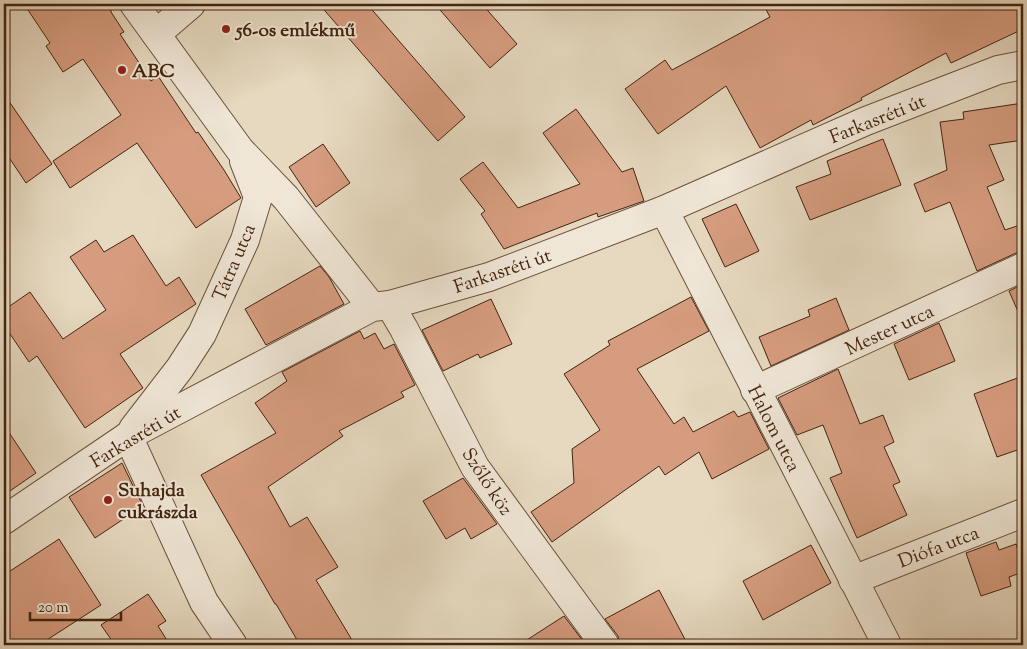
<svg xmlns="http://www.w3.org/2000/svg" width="1027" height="649" font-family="'Sorts Mill Goudy',serif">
<rect width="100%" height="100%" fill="#e6d9c0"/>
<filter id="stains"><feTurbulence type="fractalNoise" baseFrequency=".004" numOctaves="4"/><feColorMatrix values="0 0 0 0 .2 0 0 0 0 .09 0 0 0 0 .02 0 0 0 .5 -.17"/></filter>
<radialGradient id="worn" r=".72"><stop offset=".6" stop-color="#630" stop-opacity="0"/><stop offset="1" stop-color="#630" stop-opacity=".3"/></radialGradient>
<g fill="#d69c7f" stroke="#44240e">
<polygon points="24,4 111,4 111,12 124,32 120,34 151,81 158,76 196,133 198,132 224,170 241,198 196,228 137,143 70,188 53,161 121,115 83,59 63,72 46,46 50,43"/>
<polygon points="319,4 367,4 465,117 438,141"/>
<polygon points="435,4 482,4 517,44 490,68"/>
<polygon points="763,4 1023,4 1023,29 951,63 946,53 861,98 862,100 813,125 811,120 760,148 726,86 658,134 625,89 665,60 672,70 770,17"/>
<polygon points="4,94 52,164 26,183 4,150"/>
<polygon points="1023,103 1023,140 989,145 1004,180 987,187 1005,230 1023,224 1023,252 1016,253 977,271 950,202 925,212 914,184 947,170 940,122 964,119 963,112"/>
<polygon points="576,109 622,172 633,168 644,201 598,217 597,213 504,249 481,214 485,211 460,179 483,162 518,208 580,184 543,133"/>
<polygon points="883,139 901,185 810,220 796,187 831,174 827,161"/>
<polygon points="323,144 350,183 316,207 289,167"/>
<polygon points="736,204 759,251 725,267 702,219"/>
<polygon points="133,235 166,286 179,277 196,304 120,354 143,388 85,428 37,356 29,362 4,325 4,310 30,292 63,339 106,310 70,257 96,240 104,252"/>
<polygon points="320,266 329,277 344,304 266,345 245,309"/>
<polygon points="1023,284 1023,323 1009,291"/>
<polygon points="691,297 709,331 637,369 674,424 684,417 693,432 734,411 738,417 750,412 769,449 712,479 699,452 665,475 659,466 552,542 531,512 574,483 572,449 600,430 564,374 610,345 608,341"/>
<polygon points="836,298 849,330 771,366 759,337 810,316 808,310"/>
<polygon points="491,299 512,344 480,358 478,354 443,371 422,330"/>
<polygon points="939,323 955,361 909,380 894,344"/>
<polygon points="360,331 364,339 375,333 384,349 394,344 415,385 401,392 404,397 339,431 343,436 268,487 290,527 307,517 338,567 316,580 355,645 300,645 276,604 275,604 201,475 276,433 255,403 287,381 282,372"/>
<polygon points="838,369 860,424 883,415 894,442 884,447 900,482 893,485 907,515 857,538 830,478 842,473 823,425 797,435 778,398"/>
<polygon points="1023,376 1023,448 997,457 974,394"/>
<polygon points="4,425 36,473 4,495"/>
<polygon points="122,463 143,506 95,538 69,497"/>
<polygon points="463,478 497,524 471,539 465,528 446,539 423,501"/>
<polygon points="59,539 101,605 39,645 4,645 4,575"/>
<polygon points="996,542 999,550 1016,544 1023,564 1023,572 1009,577 1011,586 981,596 966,553"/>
<polygon points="811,545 831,583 763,620 743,581"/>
<polygon points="659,590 688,645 620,645 618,636 605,619"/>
<polygon points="148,594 166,621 158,626 170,645 115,645 101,625"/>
<polygon points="564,616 586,645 519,645"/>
</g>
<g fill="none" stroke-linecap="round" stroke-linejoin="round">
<defs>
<g id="street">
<polyline points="134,4 240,150 286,198 372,307"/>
<polyline points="156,34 191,4"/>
<polyline points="664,210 887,645"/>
<polyline points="390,305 404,329 475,467 605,645"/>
<polyline points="755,390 1023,267"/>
<polyline points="133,429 180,368 202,334 245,240 258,197 244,161"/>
<polyline points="128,436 204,602 233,645"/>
<polyline points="4,520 128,436 372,307 390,305 489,277 664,210 866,121 998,70 1023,65"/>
<polyline points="853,580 1023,513"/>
</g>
</defs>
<use href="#street" stroke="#6c513a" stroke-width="30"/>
<use href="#street" stroke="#efe6d6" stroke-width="28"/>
</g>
<g fill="#8f2418" stroke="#efe6d6" stroke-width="2">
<circle cx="226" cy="29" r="5"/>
<circle cx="122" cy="70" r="5"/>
<circle cx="108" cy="500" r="5"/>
</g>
<g text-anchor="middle" stroke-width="4" stroke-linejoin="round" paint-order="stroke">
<g font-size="19" font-weight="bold" fill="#44240e" stroke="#efe6d6" text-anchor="start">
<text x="236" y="36">56-os emlékmű</text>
<text x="132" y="77">ABC</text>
<text x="118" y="496">Suhajda<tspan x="118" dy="22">cukrászda</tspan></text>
</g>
<g font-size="19" fill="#44240e" stroke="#efe6d6">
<text transform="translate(877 118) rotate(-22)" y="7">Farkasréti út</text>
<text transform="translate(233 262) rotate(-67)" y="7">Tátra utca</text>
<text transform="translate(502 270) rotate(-19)" y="7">Farkasréti út</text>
<text transform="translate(889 329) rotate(-25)" y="7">Mester utca</text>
<text transform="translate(775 428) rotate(63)" y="7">Halom utca</text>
<text transform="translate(135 436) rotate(-31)" y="7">Farkasréti út</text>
<text transform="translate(488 481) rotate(57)" y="7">Szőlő köz</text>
<text transform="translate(938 546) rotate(-21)" y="7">Diófa utca</text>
</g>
</g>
<rect width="1027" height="649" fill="none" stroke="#e6d9c0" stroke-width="20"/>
<rect x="5" y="5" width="1017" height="639" fill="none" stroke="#44240e" stroke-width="2.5"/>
<rect x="10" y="10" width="1007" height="629" fill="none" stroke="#44240e"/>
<path d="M30 612v8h91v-8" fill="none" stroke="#44240e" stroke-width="2.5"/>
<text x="38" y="612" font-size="15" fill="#44240e" stroke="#efe6d6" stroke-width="4" paint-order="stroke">20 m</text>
<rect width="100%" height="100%" filter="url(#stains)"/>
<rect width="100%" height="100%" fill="url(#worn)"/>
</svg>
